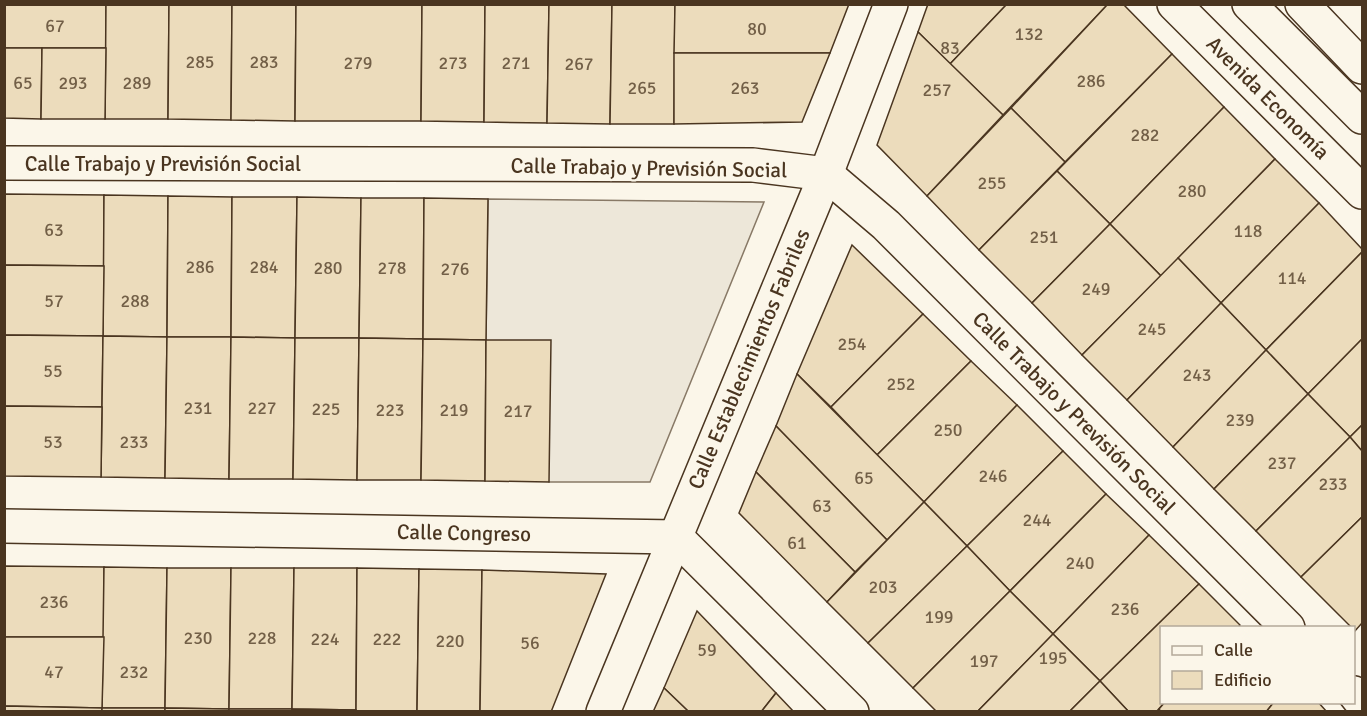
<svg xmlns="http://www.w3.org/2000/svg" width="1367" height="716" font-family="Signika,sans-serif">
<rect width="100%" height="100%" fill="#fbf6e9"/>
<polygon fill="#ede7d9" stroke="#887966" stroke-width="1.5" points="488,199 764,202 650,482 549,482 486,340"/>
<g fill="#ecdcbc" stroke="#4a3520" stroke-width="1.5">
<rect x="4" y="4" width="102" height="44"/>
<polygon points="106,4 169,4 168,119 105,119"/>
<polygon points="169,4 232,4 231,120 168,119"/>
<polygon points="232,4 296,4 295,121 231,120"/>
<polygon points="296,4 422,4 421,121 295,121"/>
<polygon points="422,4 485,4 484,122 421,121"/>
<polygon points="485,4 549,4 547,123 484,122"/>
<polygon points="549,4 612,4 610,124 547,123"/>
<polygon points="612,4 675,4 674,124 610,124"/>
<polygon points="675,4 849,4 830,53 674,53"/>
<polygon points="928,4 1007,4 950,64 918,32"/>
<polygon points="1007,4 1108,4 1003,115 950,64"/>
<polygon points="1108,4 1123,4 1172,54 1065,162 1011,108"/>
<polygon points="918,32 1003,115 927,196 877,145"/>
<polygon points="4,48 42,48 41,119 4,118"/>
<polygon points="42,48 106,48 105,119 41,119"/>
<polygon points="674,53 830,53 802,122 674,124"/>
<polygon points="1172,54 1224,107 1110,224 1057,171"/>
<polygon points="1224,107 1275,159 1161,276 1110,224"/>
<polygon points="1011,108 1065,162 979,250 927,196"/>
<polygon points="1275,159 1319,203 1221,303 1178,258"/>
<polygon points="1057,171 1110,224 1032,303 979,250"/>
<polygon points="4,194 104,195 104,266 4,265"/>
<polygon points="104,195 168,196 167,337 103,336"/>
<polygon points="168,196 232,197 231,337 167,337"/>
<polygon points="232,197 297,197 295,338 231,337"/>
<polygon points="297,197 361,198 359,338 295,338"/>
<polygon points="361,198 424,198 423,339 359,338"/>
<polygon points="424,198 488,199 486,340 423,339"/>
<polygon points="1319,203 1362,249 1362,252 1266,350 1221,303"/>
<polygon points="1110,224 1161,276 1082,355 1032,303"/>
<polygon points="852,245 923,314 831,407 797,374"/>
<polygon points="1362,252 1362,339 1308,394 1266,350"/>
<polygon points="1178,258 1221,303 1127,400 1082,355"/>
<polygon points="4,265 104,266 103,336 4,335"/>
<polygon points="1221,303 1266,350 1173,447 1127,400"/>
<polygon points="923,314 971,361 877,455 831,407"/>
<polygon points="4,335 103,336 102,407 4,406"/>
<polygon points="103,336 167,337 165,478 101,477"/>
<polygon points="167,337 231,337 229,479 165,478"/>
<polygon points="231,337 295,338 293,479 229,479"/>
<polygon points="295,338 359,338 357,480 293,479"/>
<polygon points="359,338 423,339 421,480 357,480"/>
<polygon points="423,339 486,340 485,481 421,480"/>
<polygon points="1362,339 1362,425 1350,437 1308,394"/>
<polygon points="486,340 551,340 549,482 485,481"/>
<polygon points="1266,350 1308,394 1214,489 1173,447"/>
<polygon points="971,361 1017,405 924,502 877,455"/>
<polygon points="797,374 924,502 887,540 776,426"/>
<polygon points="1308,394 1350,437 1256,531 1214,489"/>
<polygon points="1017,405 1063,451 967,546 924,502"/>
<polygon points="4,406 102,407 101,477 4,476"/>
<polygon points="1362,425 1362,451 1350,437"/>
<polygon points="776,426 887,540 855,572 756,472"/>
<polygon points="1350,437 1362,451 1362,517 1301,577 1256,531"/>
<polygon points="1063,451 1106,494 1010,591 967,546"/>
<polygon points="756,472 855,572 827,602 739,513"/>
<polygon points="1106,494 1149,535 1053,634 1010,591"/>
<polygon points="924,502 967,546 868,643 827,602"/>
<polygon points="1362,517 1362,623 1355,631 1301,577"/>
<polygon points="1149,535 1199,584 1100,681 1053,634"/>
<polygon points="967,546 1010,591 913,688 868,643"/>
<polygon points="4,566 104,567 104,637 4,637"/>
<polygon points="104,567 167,568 165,708 102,708"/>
<polygon points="167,568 231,568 229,709 165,708"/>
<polygon points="231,568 294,568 292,709 229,709"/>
<polygon points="294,568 357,568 356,710 292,709"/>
<polygon points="357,568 419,569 417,712 356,712"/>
<polygon points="419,569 482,570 480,712 417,712"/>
<polygon points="482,570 606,574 551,712 480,712"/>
<polygon points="1199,584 1240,625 1238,628 1162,628 1162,702 1165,702 1156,712 1129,712 1100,681"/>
<polygon points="1010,591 1053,634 977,712 937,712 913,688"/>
<polygon points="697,611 776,693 761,712 689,712 664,688"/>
<polygon points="1053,634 1100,681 1069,712 977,712"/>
<polygon points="4,637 104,637 102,708 4,706"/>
<polygon points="1100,681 1129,712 1069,712"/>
<polygon points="664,688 689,712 653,712"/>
<polygon points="776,693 794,712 761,712"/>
<polygon points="1165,702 1274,702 1266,712 1161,712 1159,709"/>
<polygon points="1274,702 1318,702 1327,712 1266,712"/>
<polygon points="4,706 102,708 102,712 4,712"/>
<rect x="102" y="708" width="63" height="4"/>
<polygon points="165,708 229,709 229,712 165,712"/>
<rect x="229" y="709" width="63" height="3"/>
<polygon points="292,709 356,710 356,712 292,712"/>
</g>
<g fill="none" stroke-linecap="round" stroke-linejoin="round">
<defs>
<g id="minor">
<polyline points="4,163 753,165 826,174 886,225 1288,628"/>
<polyline points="4,526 676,537 852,712"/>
<polyline points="1354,693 1362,703"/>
<polyline points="603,712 826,174 891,4"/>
</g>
<g id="major">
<polyline points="1174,4 1362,192"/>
<polyline points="1249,4 1362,117"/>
<polyline points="1302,4 1362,67"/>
</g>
</defs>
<use href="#minor" stroke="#4a3520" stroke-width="36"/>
<use href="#major" stroke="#4a3520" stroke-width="36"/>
<use href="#minor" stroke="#fbf6e9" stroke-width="33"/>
<use href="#major" stroke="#fbf6e9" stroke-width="33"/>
</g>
<g text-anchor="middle" stroke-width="4.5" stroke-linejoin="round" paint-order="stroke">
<g font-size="18" fill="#725f47">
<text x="55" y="32">67</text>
<text x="757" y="35">80</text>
<text x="1029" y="40">132</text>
<text x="950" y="54">83</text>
<text x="200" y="68">285</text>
<text x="264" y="68">283</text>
<text x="358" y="69">279</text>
<text x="453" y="69">273</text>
<text x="516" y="69">271</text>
<text x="579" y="70">267</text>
<text x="1091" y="87">286</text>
<text x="23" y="89">65</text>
<text x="73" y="89">293</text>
<text x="137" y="89">289</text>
<text x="642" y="94">265</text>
<text x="745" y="94">263</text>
<text x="937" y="96">257</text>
<text x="1145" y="141">282</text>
<text x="992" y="189">255</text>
<text x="1192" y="197">280</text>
<text x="54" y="236">63</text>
<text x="1248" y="237">118</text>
<text x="1044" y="243">251</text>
<text x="200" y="273">286</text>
<text x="264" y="273">284</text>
<text x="328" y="274">280</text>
<text x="392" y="274">278</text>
<text x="455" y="275">276</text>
<text x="1292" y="284">114</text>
<text x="1096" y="295">249</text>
<text x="54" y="307">57</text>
<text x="135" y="307">288</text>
<text x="1152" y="335">245</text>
<text x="852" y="350">254</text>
<text x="53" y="377">55</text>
<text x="1197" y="381">243</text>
<text x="901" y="390">252</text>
<text x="198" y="414">231</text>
<text x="262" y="414">227</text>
<text x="326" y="415">225</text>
<text x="390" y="416">223</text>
<text x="454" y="416">219</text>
<text x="518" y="417">217</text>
<text x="1240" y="426">239</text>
<text x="948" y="436">250</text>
<text x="53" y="448">53</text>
<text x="134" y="448">233</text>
<text x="1282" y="469">237</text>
<text x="993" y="482">246</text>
<text x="864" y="484">65</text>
<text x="1333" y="490">233</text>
<text x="822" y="512">63</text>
<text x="1037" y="526">244</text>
<text x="797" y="549">61</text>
<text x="1080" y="569">240</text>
<text x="883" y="593">203</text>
<text x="54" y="608">236</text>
<text x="1125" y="615">236</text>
<text x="939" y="623">199</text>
<text x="198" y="644">230</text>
<text x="262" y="644">228</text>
<text x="325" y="645">224</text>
<text x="387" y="645">222</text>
<text x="450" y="647">220</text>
<text x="530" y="649">56</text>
<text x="707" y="656">59</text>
<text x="1053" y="664">195</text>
<text x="984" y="667">197</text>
<text x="54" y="678">47</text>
<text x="134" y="678">232</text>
</g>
<g font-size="21" fill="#4a3520" stroke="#fbf6e9">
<text transform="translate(1268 98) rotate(45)" y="7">Avenida Economía</text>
<text x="163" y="171">Calle Trabajo y Previsión Social</text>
<text transform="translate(649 168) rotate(1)" y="7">Calle Trabajo y Previsión Social</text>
<text transform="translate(749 359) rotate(-67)" y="7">Calle Establecimientos Fabriles</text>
<text transform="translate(1074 413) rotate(45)" y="7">Calle Trabajo y Previsión Social</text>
<text transform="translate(464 533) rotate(1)" y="7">Calle Congreso</text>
</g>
</g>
<rect width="1367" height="716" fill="none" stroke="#4a3520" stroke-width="12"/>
<rect x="1160" y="626" width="195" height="78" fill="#fbf6e9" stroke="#b4a999" stroke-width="1.5"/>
<rect x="1172" y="646" width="30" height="9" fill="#fbf6e9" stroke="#b4a999" stroke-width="1.5"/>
<text x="1214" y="656" font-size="18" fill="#4a3520">Calle</text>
<rect x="1172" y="671" width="30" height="18" fill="#ecdcbc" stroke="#b4a999" stroke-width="1.5"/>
<text x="1214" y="686" font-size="18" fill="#4a3520">Edificio</text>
</svg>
